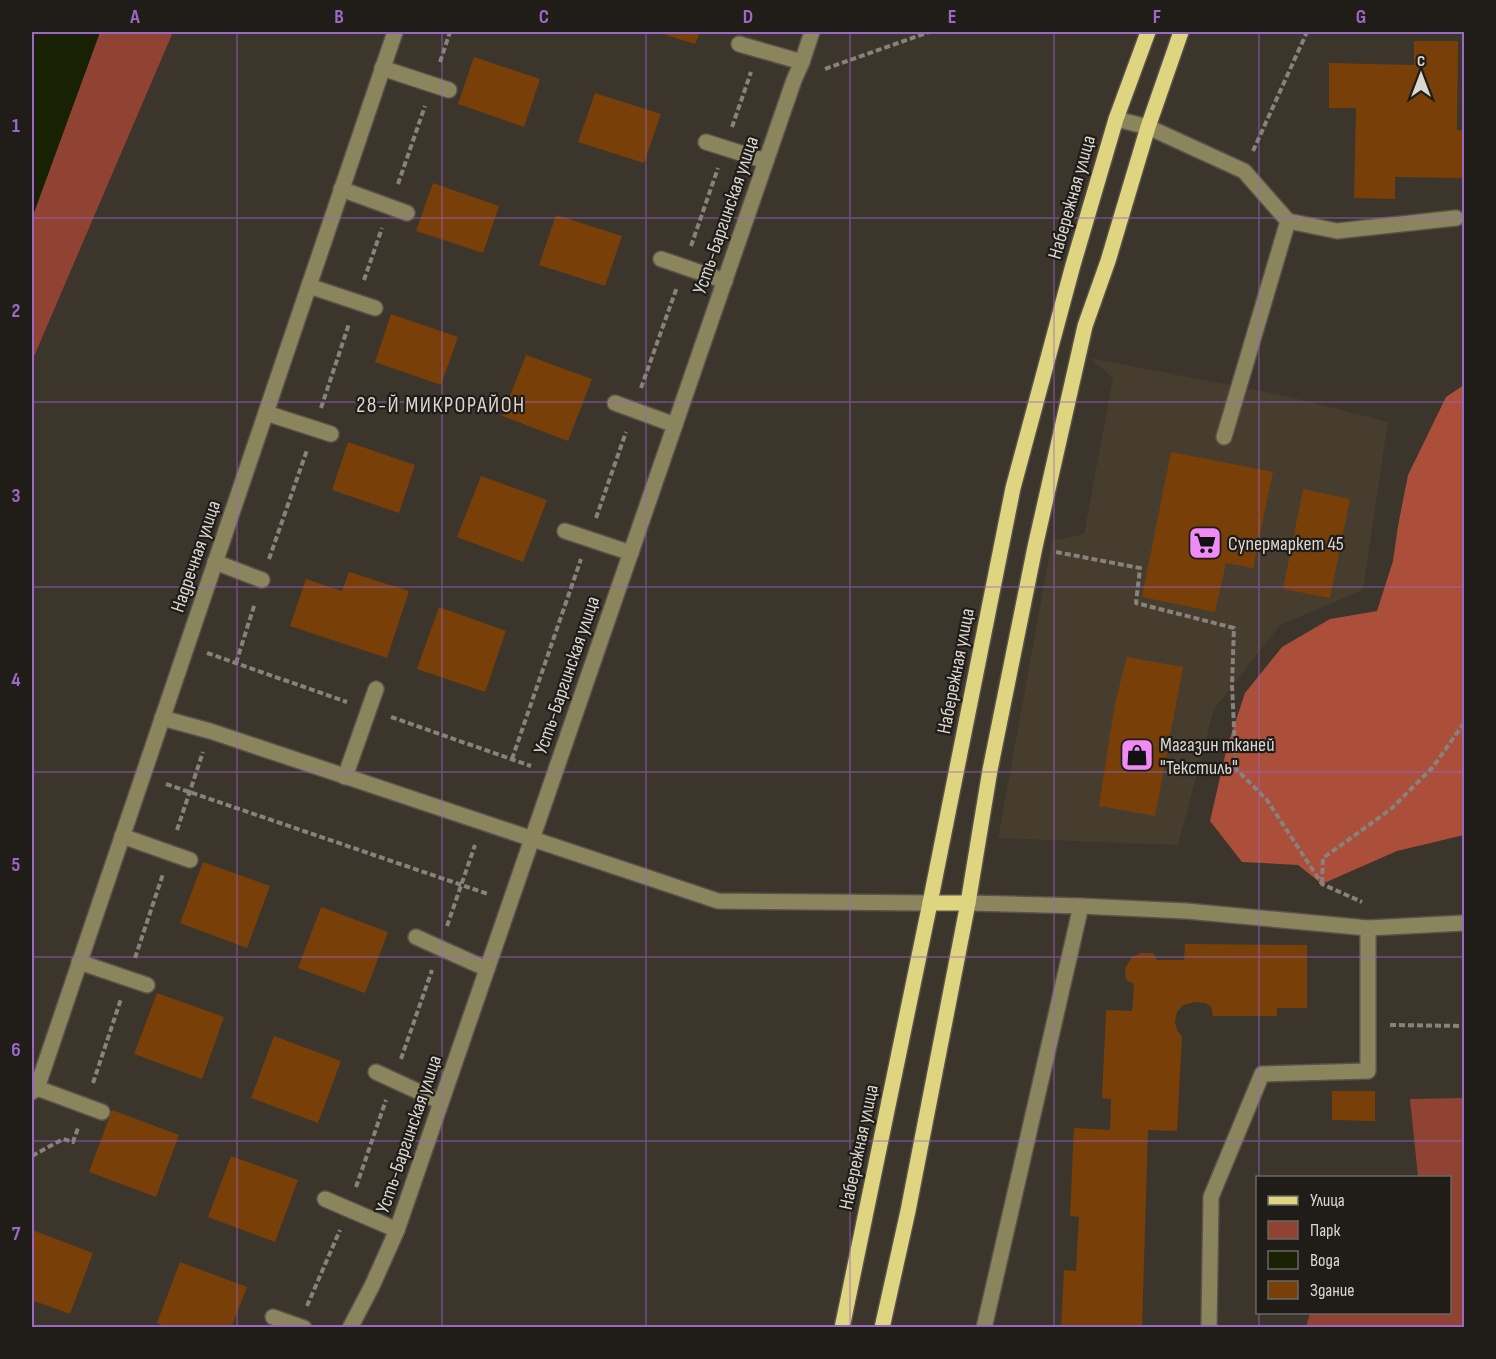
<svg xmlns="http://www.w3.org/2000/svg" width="1496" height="1359" font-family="'Sofia Sans Condensed',sans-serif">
<rect width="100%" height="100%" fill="#3b352c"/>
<polygon fill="#463d2e" points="1090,358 1286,396 1388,422 1363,590 1280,625 1214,709 1178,845 998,838 1052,541 1084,534 1113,378"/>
<g fill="#904332">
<polygon points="100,32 173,32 32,361 32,218"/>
<polygon points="1464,1098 1464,1327 1306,1327 1310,1313 1450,1312 1450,1178 1418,1177 1410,1099"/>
</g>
<polygon fill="#ab4e3a" points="1464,385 1464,835 1397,851 1322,884 1298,865 1242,862 1210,821 1227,747 1245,693 1282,647 1330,619 1377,611 1393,561 1398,526 1408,475 1446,397"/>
<polygon fill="#182104" points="32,32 100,32 32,218"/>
<g fill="#793f08">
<polygon points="657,32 700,32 695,44"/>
<polygon points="1414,41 1458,41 1457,130 1464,130 1464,178 1395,177 1395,199 1354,198 1356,108 1329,108 1329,63 1414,65"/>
<polygon points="474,57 540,79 524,127 458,104"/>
<polygon points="595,93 661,114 644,163 578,142"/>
<polygon points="433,183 499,206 483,253 416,231"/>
<polygon points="556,215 622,236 605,286 539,265"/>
<polygon points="391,314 458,337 441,385 375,362"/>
<polygon points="526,355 592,379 568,441 502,416"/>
<polygon points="348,442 415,465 399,513 332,490"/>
<polygon points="1171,452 1273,472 1253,568 1226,563 1215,612 1142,597"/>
<polygon points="481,476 547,500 523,562 457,537"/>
<polygon points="1303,489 1350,499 1330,598 1283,589"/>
<polygon points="349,572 409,591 387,658 290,626 306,579 342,591"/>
<polygon points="439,607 506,631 485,692 417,669"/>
<polygon points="1127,657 1183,667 1155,816 1099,806 1115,703"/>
<polygon points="203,862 270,886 247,948 180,923"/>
<polygon points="321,907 388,932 365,993 298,968"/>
<polygon points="1185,944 1307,945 1307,1008 1277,1008 1277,1016 1213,1016 1211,1007 1206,1003 1195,1002 1183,1005 1177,1012 1175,1022 1178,1032 1182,1036 1177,1131 1148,1130 1142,1328 1061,1328 1064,1270 1076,1271 1079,1217 1070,1216 1074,1128 1110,1130 1111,1099 1102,1098 1106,1010 1132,1011 1134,984 1126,980 1125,968 1132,957 1141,953 1153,953 1157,960 1184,960"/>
<polygon points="157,993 224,1017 202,1079 134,1054"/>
<polygon points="274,1036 341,1061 318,1123 251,1098"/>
<polygon points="1332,1091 1375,1091 1375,1121 1332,1120"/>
<polygon points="112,1110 179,1135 156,1197 89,1172"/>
<polygon points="231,1156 298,1180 275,1242 208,1217"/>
<polygon points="32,1230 93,1253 70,1314 32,1300"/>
<polygon points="180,1262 247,1287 231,1328 168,1328 157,1323"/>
</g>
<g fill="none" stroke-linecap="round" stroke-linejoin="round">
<defs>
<g id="minor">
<polyline points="739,44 802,62"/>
<polyline points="382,68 449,90"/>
<polyline points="1116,119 1148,127 1244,171 1288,221 1337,231 1456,218"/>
<polyline points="706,142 766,161"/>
<polyline points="341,189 407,213"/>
<polyline points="661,259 725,281"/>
<polyline points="309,286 375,308"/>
<polyline points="615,403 675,425"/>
<polyline points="266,413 331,434"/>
<polyline points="1224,437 1288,221"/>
<polyline points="565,531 631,553"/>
<polyline points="215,562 262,580"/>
<polyline points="162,718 210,731 718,901 930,903"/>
<polyline points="345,777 376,689"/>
<polyline points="122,836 190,860"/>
<polyline points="968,903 1081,906 1186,911 1368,928 1464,923"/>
<polyline points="416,937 487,969"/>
<polyline points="79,962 147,985"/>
<polyline points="376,1072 441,1102"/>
<polyline points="37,1088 102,1112"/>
<polyline points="32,1092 37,1088 395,32"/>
<polyline points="325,1199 397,1230"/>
<polyline points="273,1317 304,1328"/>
<polyline points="350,1328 372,1286 397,1230 794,80 802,62 812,32"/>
<polyline points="984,1328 1081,906"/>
<polyline points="1209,1328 1211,1197 1262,1074 1368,1071 1368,928"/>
</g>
<g id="major">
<polyline points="930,903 968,903"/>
<polyline points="842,1328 930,903 1013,488 1073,265 1116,119 1148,32"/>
<polyline points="882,1328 908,1211 968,903 990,770 1035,547 1085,326 1108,261 1148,127 1181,32"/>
</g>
</defs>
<use href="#minor" stroke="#58524a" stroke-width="18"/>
<use href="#major" stroke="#58524a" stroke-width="18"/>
<g stroke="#87827b" stroke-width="4" stroke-dasharray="6 3" stroke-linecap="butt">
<polyline points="440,62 450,32"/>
<polyline points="825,69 929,32"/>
<polyline points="732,127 751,72"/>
<polyline points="1253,151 1307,32"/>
<polyline points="398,184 425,106"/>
<polyline points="691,246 718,168"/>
<polyline points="364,280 382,228"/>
<polyline points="641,388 677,287"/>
<polyline points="321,408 349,324"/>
<polyline points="596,518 626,432"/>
<polyline points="1056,552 1140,568 1136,603 1234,628 1232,685 1236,769 1267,800 1322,884 1362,902"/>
<polyline points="269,559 307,450"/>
<polyline points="207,653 347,702"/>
<polyline points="236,663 255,603"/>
<polyline points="391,717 531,766"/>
<polyline points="512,759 581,559"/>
<polyline points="166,784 488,894"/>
<polyline points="177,830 203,752"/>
<polyline points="1322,883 1323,858 1391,809 1433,767 1464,723"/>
<polyline points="447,926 475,845"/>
<polyline points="135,958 163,874"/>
<polyline points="1390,1025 1464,1026"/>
<polyline points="401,1059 432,970"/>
<polyline points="93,1083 121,999"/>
<polyline points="32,1156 63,1139 73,1142 78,1128"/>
<polyline points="356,1187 386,1100"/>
<polyline points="307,1306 340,1230"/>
</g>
<use href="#minor" stroke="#8a855d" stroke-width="15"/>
<use href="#major" stroke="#dfd47f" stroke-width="15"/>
</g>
<path fill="none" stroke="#9c68c5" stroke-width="1.5" stroke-opacity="0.55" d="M 237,32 L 237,1328M 442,32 L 442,1328M 646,32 L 646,1328M 850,32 L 850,1328M 1054,32 L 1054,1328M 1259,32 L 1259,1178M 32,218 L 1464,218M 32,402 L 1464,402M 32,587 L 1464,587M 32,772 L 1464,772M 32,957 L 1464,957M 32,1141 L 1464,1141M 1259,1312 L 1259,1328"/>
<defs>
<symbol id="supermarket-square" viewBox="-11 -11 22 22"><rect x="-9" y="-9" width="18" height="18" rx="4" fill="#f08bf6" stroke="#201d19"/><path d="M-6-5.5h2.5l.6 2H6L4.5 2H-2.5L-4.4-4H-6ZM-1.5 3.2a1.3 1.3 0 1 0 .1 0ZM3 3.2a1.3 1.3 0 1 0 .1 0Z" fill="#111"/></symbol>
<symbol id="shop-square" viewBox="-11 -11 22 22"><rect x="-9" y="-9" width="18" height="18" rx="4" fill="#f08bf6" stroke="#201d19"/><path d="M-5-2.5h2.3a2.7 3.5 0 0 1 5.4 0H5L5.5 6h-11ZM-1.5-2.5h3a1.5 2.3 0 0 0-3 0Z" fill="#111"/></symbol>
</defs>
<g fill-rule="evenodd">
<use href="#supermarket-square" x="1186" y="524" width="38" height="38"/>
<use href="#shop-square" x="1118" y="736" width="38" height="38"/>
</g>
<g text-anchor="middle" stroke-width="4.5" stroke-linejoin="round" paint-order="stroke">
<g font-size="20" fill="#dad6d1" stroke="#201d19">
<text transform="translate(1071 197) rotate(-74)" y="7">Набережная улица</text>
<text transform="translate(725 215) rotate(-71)" y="7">Усть-Баргинская улица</text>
<text transform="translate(195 556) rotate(-71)" y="7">Надречная улица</text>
<text transform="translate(955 671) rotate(-79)" y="7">Набережная улица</text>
<text transform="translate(566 675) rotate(-71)" y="7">Усть-Баргинская улица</text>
<text transform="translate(408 1134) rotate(-71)" y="7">Усть-Баргинская улица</text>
<text transform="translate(858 1147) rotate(-78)" y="7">Набережная улица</text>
</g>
<g font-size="20" fill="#dad6d1" stroke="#201d19" text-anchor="start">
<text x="1228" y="550">Супермаркет 45</text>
<text x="1160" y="751">Магазин тканей<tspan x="1160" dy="23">"Текстиль"</tspan></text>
</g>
<g font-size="22" letter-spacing="1.5" fill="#dad6d1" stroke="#201d19">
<text x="441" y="412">28-Й МИКРОРАЙОН</text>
</g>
</g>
<rect width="1496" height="1359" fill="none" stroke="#201d19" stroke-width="66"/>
<rect x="1256" y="1176" width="195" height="138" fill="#201d19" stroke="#6a6763" stroke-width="1.5"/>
<rect x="1268" y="1196" width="30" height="9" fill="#dfd47f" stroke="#6a6763" stroke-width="1.5"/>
<text x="1310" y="1206" font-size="18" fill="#dad6d1">Улица</text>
<rect x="1268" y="1221" width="30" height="18" fill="#904332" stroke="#6a6763" stroke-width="1.5"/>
<text x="1310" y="1236" font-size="18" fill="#dad6d1">Парк</text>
<rect x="1268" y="1251" width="30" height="18" fill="#182104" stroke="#6a6763" stroke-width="1.5"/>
<text x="1310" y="1266" font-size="18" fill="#dad6d1">Вода</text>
<rect x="1268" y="1281" width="30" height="18" fill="#793f08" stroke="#6a6763" stroke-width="1.5"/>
<text x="1310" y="1296" font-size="18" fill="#dad6d1">Здание</text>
<g transform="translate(1421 75)" stroke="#201d19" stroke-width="4.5" paint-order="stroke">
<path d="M0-4.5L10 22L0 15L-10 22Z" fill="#dad6d1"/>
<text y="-9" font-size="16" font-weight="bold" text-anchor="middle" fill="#dad6d1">С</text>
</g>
<rect x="33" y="33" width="1430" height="1293" fill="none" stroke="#9c68c5" stroke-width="2"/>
<g font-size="20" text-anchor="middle" font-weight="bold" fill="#9c68c5">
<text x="135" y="23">A</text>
<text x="339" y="23">B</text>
<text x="544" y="23">C</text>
<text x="748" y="23">D</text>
<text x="952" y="23">E</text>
<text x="1157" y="23">F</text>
<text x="1361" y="23">G</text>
<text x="16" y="132">1</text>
<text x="16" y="317">2</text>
<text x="16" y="502">3</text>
<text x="16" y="686">4</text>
<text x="16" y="871">5</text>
<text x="16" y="1056">6</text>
<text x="16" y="1240">7</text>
</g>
</svg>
